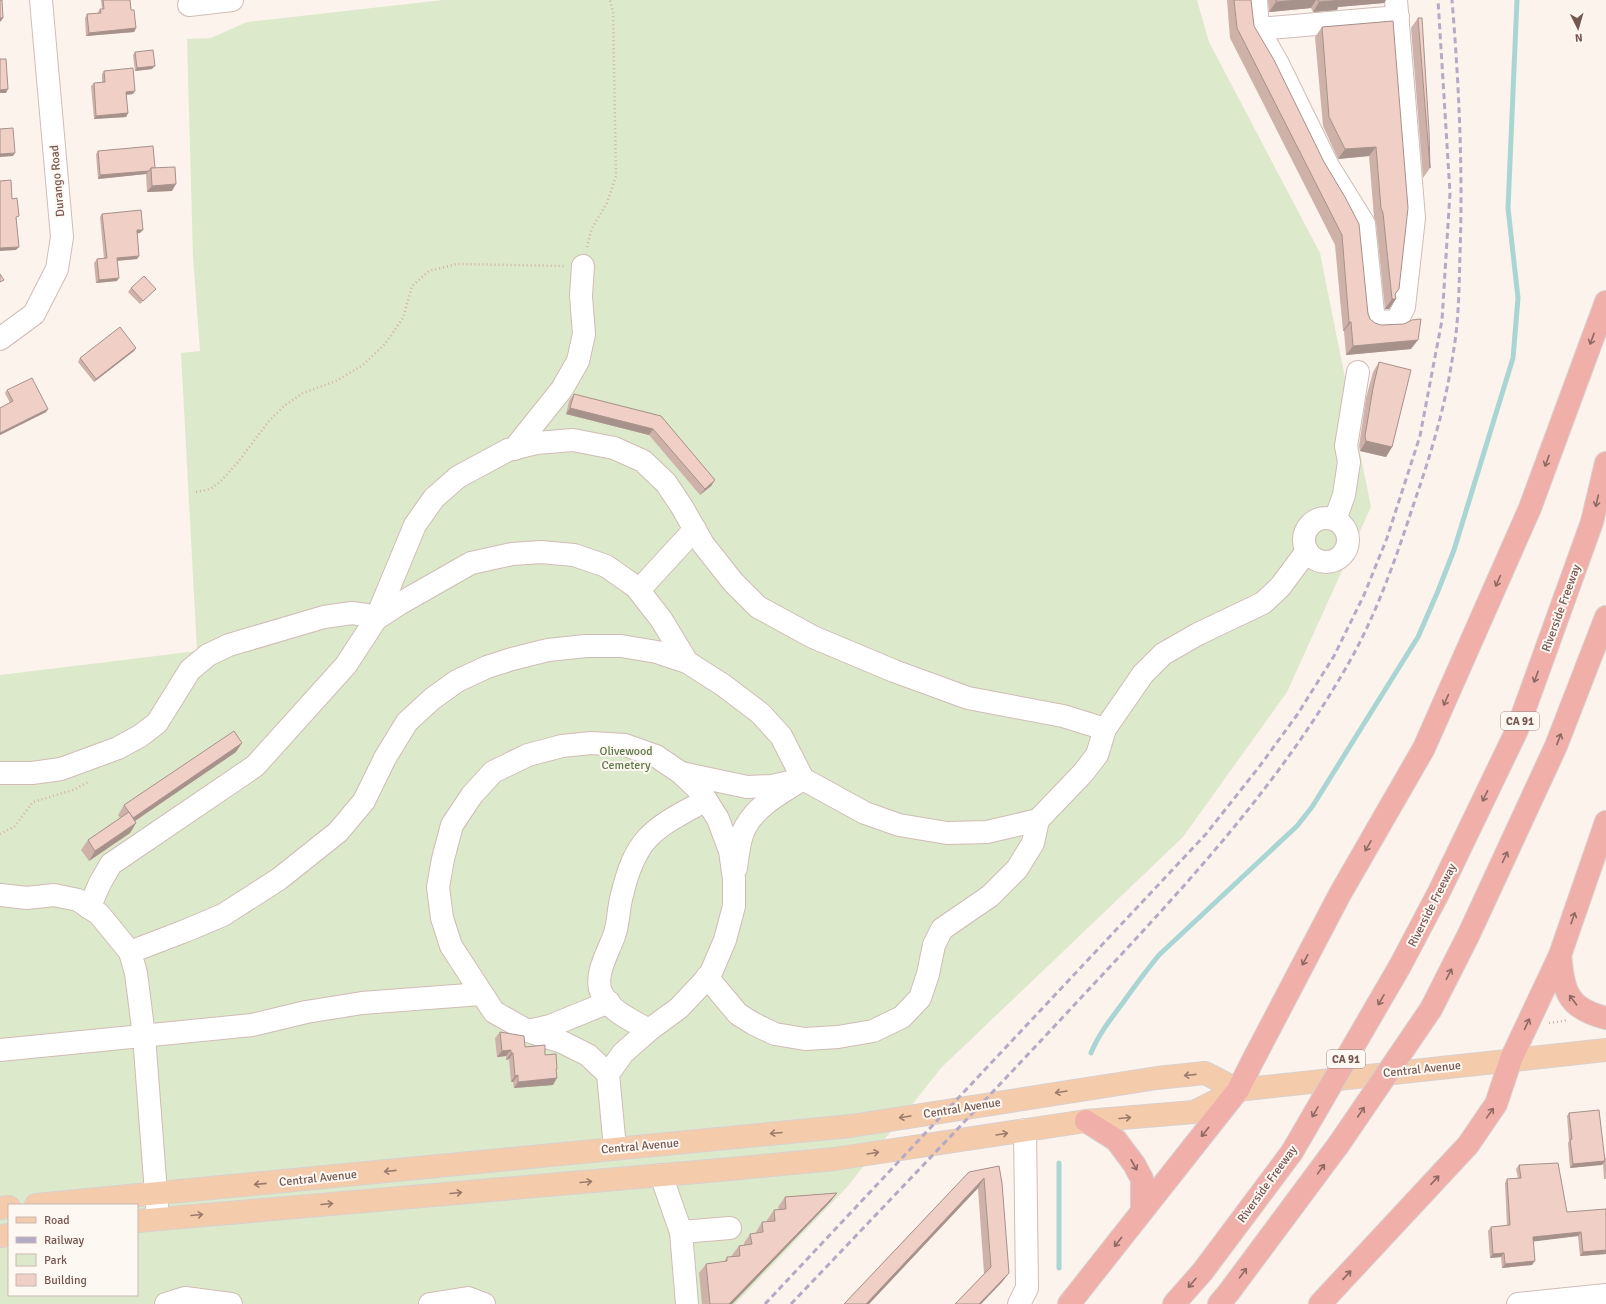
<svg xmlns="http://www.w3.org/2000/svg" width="1606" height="1304" font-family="Signika,sans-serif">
<rect width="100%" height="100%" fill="#fcf3ed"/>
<path fill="#dde9cb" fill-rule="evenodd" d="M 443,0 L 1197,0 L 1209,42 L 1320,253 L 1371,507 L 1287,692 L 1183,837 L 941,1068 L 847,1187 L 735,1304 L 0,1304 L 0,675 L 197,651 L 181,353 L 200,351 L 193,257 L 187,39 L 211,38 L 247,22 ZM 9,1205 L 137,1205 L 137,1295 L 9,1295 Z"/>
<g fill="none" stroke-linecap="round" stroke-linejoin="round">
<g stroke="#a9d6d4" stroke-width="5">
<path d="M 1091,1053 C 1098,1035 1110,1020 1122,1004 C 1134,987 1146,971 1159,955 L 1297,826 L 1312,807 L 1418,637 L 1438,591 L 1454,550 L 1513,358 L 1518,298 L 1508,208 L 1517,0"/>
<polyline points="1059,1163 1059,1268"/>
</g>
<defs>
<g id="minor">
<polyline points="1256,0 1258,29 1278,64 1328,166 1364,224 1374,322 1397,321 1404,307 1414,218 1396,0"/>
<polyline points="189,5 232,0"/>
<polyline points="1258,29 1398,17"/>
<polyline points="0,339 34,314 57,269 62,237 41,0"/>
<polyline points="514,449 562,389 578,361 584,334 581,296 583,266"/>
<circle cx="1326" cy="540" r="22"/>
<polyline points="1335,520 1344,495 1349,462 1346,446 1358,372"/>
<polyline points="639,590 695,529"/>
<polyline points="0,773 32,773 61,769 118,748 140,736 157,723 190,670 208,655 229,645 324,617 352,613 366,615 376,619 415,525 434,498 458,477 508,450 536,443 573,440 614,448 643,461 666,483 682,507 703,544 733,582 758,607 813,637 894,671 968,698 1063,716 1105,729"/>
<polyline points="681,773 747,787 772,786 794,781"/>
<path d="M 736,868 C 738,855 739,837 746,826 C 758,804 783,792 803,779"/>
<polyline points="0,895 27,898 54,895 78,900 99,914 130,952 136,973 144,1036 158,1219"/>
<polyline points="89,908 100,883 111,864 255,766 346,665 376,619 399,604 471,563 512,554 541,552 574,555 606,566 636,587 661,619 687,662"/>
<polyline points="130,952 185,931 223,915 279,879 338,832 364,801 385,758 407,722 432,699 457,681 487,667 512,659 548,650 586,646 621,646 657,652 687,662 723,685 760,713 781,736 803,779 865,813 899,825 947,833 987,832 1038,820"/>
<polyline points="707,977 738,1014 754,1024 775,1034 805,1039 838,1037 873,1031 902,1017 920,998 928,974 934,945 942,929 990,896 1017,869 1033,843 1038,820 1083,773 1097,755 1105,729 1143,674 1163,654 1198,634 1263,603 1280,587 1307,551"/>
<path d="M 649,1030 C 633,1021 610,1011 602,994 C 593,976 608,953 614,936 C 619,923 618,908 622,895 C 636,835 655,828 706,800"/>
<polyline points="528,1031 550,1026 609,1002"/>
<polyline points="0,1050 252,1025 306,1012 362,1003 481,994"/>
<polyline points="608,1074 588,1055 562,1042 528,1031 494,1012 451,946 442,918 438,887 443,859 452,825 472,795 493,772 528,755 562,746 591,743 625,745 656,756 681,773 701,792 718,819 730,851 734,879 734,906 725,940 710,975 679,1008 649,1030 623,1053 608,1074 615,1148"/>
<polyline points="661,1175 681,1232 730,1228"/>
<polyline points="681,1232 687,1304"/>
<polyline points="166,1304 185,1298 231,1304"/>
<polyline points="430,1304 468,1298 484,1304"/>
<polyline points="1019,1304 1027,1288 1025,1130"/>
<polyline points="1518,1304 1606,1295"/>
</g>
<g id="major">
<polyline points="36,1205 851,1126 1157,1078 1205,1073 1238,1090"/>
<polyline points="0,1208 9,1207"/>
<polyline points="137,1221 731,1169 834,1159 1086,1121 1194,1112 1238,1090 1606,1050"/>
<polyline points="0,1236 9,1235"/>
</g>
<g id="highway">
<path d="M 1560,955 C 1564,991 1566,1008 1606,1018"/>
<polyline points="1400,966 1439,892 1517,730 1592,522 1606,463"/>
<polyline points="1431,1009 1469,934 1556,746 1606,617"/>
<polyline points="1086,1121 1116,1140 1134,1164 1142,1179 1142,1211"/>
<polyline points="1069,1304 1238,1090 1252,1062 1340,894 1424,748 1530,508 1606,302"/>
<polyline points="1174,1304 1203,1271 1292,1152"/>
<polyline points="1219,1304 1229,1292 1339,1144"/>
<polyline points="1320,1304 1468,1145 1496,1104 1511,1059 1560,955 1606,822"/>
</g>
</defs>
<use href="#minor" stroke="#d0bcb5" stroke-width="24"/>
<use href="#major" stroke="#d9d0ce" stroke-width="24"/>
<use href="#highway" stroke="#d9d0ce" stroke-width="24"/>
<g stroke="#d5b2a9" stroke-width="2.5" stroke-dasharray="1 3" stroke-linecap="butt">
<polyline points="587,247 592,228 607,203 616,176 613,12 610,0"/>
<polyline points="196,492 210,489 220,482 238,462 269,421 284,406 303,393 336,381 363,365 385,344 403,318 412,286 429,271 457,264 564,266"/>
<polyline points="0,834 14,827 33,802 73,790 90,781"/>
<polyline points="1549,1023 1564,1021 1566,1020"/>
</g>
<use href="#minor" stroke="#fff" stroke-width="22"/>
<use href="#major" stroke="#f4ccab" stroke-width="22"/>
<use href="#highway" stroke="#f0afa9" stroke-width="22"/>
<g stroke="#b4aac6" stroke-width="3" stroke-dasharray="6 4" stroke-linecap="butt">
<polyline points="765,1304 1206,834 1259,767 1297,715 1334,656 1364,595 1387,538 1420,436 1442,320 1450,193 1438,0"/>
<path d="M 791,1304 C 887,1203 983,1103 1077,1002 C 1175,897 1275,792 1347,666 C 1376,616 1396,558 1414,503 C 1431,454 1446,404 1453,354 C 1459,321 1459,287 1460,254 C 1463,169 1459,85 1452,0"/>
</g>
<defs>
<g id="highway-bridge">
<polyline points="1339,1144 1431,1009"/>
<polyline points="1292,1152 1400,966"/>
</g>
</defs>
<use href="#highway-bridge" stroke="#d9d0ce" stroke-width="24" stroke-linecap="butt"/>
<use href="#highway-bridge" stroke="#f0afa9" stroke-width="22"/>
</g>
<g fill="#ceb2aa">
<polygon points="101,0 130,0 131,10 136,28 134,32 86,36 85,18 87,14 98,13 98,12 100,9 102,9"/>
<polygon points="1227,0 1251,0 1254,26 1324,162 1370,319 1375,323 1411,349 1346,355 1344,331 1343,331 1335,245 1230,38"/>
<polygon points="1268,0 1386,0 1384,3 1338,7 1337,10 1313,12 1311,8 1269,12"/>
<polygon points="1418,18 1430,168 1423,178 1411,28"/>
<polygon points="1393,21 1399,289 1395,295 1389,309 1385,309 1376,223 1374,217 1369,156 1338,159 1323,126 1315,37 1322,27"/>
<polygon points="135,52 152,69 135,71 133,55"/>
<polygon points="104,71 133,94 126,95 128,113 126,117 94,119 91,86 94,83 102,83 102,74"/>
<polygon points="98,151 155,168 172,191 147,192 146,174 98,179 96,154"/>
<polygon points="102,214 140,233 137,233 139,256 137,259 117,261 117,281 96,283 94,263 97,259 104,259 100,217"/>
<polygon points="131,288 156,289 153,292 140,304 128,292"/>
<polygon points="136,348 134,351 94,382 78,362 80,358"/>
<polygon points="1379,362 1392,447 1386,457 1360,451 1359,446 1366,398 1373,372"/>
<polygon points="7,390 48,409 46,412 0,435 0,408 10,403 5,393"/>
<polygon points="574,394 661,416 715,480 711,486 700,495 649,435 566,414 569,401"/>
<polygon points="236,752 135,821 136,823 130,833 89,861 81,850 88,840 120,818 118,815 124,805"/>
<polygon points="500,1032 525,1047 545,1055 556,1070 553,1085 514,1088 513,1082 511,1082 509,1059 506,1060 506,1056 497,1057 495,1038"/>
<polygon points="1569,1113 1604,1159 1606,1158 1606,1179 1604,1179 1603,1164 1570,1168 1568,1143 1569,1141 1567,1116"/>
<polygon points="1519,1165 1567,1212 1606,1209 1606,1254 1580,1256 1578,1236 1533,1241 1532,1265 1502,1268 1501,1257 1490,1258 1488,1231 1491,1227 1507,1226 1505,1183 1507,1179 1518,1178 1516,1169"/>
<polygon points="999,1166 1009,1273 1002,1282 981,1304 955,1304 984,1274 978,1188 869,1304 844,1304 969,1172"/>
<polygon points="837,1193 830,1202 732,1304 702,1304 699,1273 706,1264 724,1262 727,1257 732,1257 732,1255 739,1246 744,1245 744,1243 750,1234 756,1233 756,1232 762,1222 767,1222 767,1220 774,1210 779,1210 778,1207 785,1197"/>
</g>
<g fill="#a7918b">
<polygon points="1299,0 1316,0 1311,8 1269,12 1276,2"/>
<polygon points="1342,0 1386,0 1384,3 1338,7 1337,10 1313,12 1319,2"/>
<polygon points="0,18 3,18 1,21 0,22"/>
<polygon points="136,28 134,32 86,36 89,33"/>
<polygon points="155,66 152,69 135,71 137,68"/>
<polygon points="8,89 6,93 0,93 0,90"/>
<polygon points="135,91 133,94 124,95 126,92"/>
<polygon points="128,113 126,117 94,119 96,116"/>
<polygon points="1376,147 1369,156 1338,159 1345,149"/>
<polygon points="15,153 13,156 0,157 0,154"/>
<polygon points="149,171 146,174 98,179 100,175"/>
<polygon points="176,184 172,191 147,192 152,186"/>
<polygon points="137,230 143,230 140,233 134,234"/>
<polygon points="19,247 16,250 0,251 0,248"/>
<polygon points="139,256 137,259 114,261 117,258"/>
<polygon points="119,278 117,281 96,283 99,280"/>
<polygon points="1392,299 1396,299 1389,309 1385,309"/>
<polygon points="1349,322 1351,322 1344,331 1343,331"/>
<polygon points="1418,340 1411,349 1346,355 1353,346"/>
<polygon points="136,348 134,351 94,382 96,379"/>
<polygon points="570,408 653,429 649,435 566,414"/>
<polygon points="48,409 46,412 0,435 0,433"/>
<polygon points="1366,441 1392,447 1386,457 1360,451"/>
<polygon points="715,480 711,486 700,495 705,489"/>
<polygon points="242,743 236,752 126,827 133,818"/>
<polygon points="136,823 130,833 89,861 95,851"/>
<polygon points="511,1050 506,1056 497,1057 502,1051"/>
<polygon points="511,1053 513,1053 509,1059 506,1060"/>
<polygon points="518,1075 513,1082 511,1082 515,1076"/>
<polygon points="557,1078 553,1085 514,1088 518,1082"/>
<polygon points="1605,1161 1602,1165 1570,1168 1573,1164"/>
<polygon points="984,1178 978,1188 869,1304 866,1304"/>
<polygon points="837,1193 830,1202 732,1304 729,1304"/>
<polygon points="1581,1232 1578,1236 1530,1242 1533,1237"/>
<polygon points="1606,1250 1606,1254 1580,1256 1583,1252"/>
<polygon points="1504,1253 1501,1257 1490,1258 1493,1254"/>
<polygon points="1535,1261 1532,1265 1502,1268 1505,1264"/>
<polygon points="1009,1273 1002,1282 981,1304 979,1304"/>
</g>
<g fill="#efcfc6" stroke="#a7918b">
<polygon points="0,0 2,0 3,18 0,18"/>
<polygon points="103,0 130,0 131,10 134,10 136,28 89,33 87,14 101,13 100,9 104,9"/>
<polygon points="1234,0 1251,0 1254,26 1274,60 1324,162 1345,197 1359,224 1368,314 1370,319 1375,323 1381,325 1404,324 1412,320 1421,319 1418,340 1353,346 1351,322 1349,322 1342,235 1237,28"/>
<polygon points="1276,0 1299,0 1276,2"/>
<polygon points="1318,0 1343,0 1319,2"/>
<polygon points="1418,18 1422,18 1429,131 1430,168"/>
<polygon points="1393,21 1408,208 1399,289 1395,294 1396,299 1392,299 1383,213 1381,208 1376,147 1345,149 1329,117 1322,27"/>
<polygon points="153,50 155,66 137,68 135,52"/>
<polygon points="0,59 6,59 8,89 0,90"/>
<polygon points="133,68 135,91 126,92 128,113 96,116 94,83 105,82 104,71"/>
<polygon points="13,128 15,153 0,154 0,129"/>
<polygon points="153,146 155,168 151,168 149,171 100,175 98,151"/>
<polygon points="175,167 176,184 152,186 151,168"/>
<polygon points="11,180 12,199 17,198 19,216 16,217 19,247 0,248 0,181"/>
<polygon points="141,210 143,230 137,230 139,256 117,258 119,278 99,280 97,259 107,258 102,214"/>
<polygon points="0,274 4,280 0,282"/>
<polygon points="144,276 156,289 143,301 131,288"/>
<polygon points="120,327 136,348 96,379 80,358"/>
<polygon points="1379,362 1411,370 1392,447 1366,441 1365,436 1373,388"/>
<polygon points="32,378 48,409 0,433 0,408 13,401 7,390"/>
<polygon points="574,394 661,416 715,480 705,489 653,429 570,408"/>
<polygon points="234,731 242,743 133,818 124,805"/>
<polygon points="129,812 136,823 95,851 88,840"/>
<polygon points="500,1032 524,1036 525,1047 545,1045 545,1055 556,1054 557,1069 556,1069 557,1078 518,1082 518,1075 515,1076 513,1053 511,1053 511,1050 502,1051"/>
<polygon points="1599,1110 1605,1161 1573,1164 1570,1140 1572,1139 1569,1113"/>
<polygon points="1558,1163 1567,1212 1606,1209 1606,1250 1583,1252 1581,1232 1533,1237 1535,1261 1505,1264 1504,1253 1493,1254 1491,1227 1510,1225 1507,1179 1521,1178 1519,1165"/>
<polygon points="999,1166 1002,1183 1009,1273 979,1304 955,1304 991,1267 984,1178 866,1304 844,1304 969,1172"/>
<polygon points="837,1193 729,1304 710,1304 706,1264 727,1261 727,1257 740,1256 739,1246 752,1244 750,1234 763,1232 762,1222 775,1221 774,1210 786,1209 785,1197"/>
</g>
<defs><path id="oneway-shaft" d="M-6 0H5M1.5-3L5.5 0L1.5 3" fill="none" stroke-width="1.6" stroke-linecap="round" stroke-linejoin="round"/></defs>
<g stroke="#8e6962">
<use href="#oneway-shaft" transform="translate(1592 339) rotate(110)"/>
<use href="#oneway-shaft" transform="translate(1547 461) rotate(110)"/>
<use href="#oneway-shaft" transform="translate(1597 501) rotate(103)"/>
<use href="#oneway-shaft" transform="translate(1498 581) rotate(114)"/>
<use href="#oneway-shaft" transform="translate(1536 677) rotate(110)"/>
<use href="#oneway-shaft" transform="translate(1446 700) rotate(114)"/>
<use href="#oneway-shaft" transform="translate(1559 739) rotate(-69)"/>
<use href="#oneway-shaft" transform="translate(1485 796) rotate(116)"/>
<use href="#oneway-shaft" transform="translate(1368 846) rotate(120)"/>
<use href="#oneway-shaft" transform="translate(1505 857) rotate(-65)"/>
<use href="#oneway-shaft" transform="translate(1573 918) rotate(-71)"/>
<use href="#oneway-shaft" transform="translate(1305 960) rotate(118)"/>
<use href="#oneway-shaft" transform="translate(1449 974) rotate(-63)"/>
<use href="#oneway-shaft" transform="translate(1381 1000) rotate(120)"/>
<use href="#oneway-shaft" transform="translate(1573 1000) rotate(-127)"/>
<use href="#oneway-shaft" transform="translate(1527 1024) rotate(-65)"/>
<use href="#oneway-shaft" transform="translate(1315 1112) rotate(120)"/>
<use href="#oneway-shaft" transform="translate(1361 1112) rotate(-56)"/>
<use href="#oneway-shaft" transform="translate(1490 1113) rotate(-55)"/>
<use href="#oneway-shaft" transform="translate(1205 1132) rotate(129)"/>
<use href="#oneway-shaft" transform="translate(1134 1165) rotate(61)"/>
<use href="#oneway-shaft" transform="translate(1321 1169) rotate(-54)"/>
<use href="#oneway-shaft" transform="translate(1435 1180) rotate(-47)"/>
<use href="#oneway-shaft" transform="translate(1118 1242) rotate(128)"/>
<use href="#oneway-shaft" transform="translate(1243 1273) rotate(-54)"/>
<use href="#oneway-shaft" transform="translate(1347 1275) rotate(-47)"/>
<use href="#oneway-shaft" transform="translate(1192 1283) rotate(131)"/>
</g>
<g stroke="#9c7a6b">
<use href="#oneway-shaft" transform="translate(1190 1075) rotate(174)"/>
<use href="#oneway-shaft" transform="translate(1061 1092) rotate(171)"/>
<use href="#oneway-shaft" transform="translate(905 1117) rotate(171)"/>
<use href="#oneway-shaft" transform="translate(1125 1118) rotate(-5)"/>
<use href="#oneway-shaft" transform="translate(776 1133) rotate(175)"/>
<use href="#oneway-shaft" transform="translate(1002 1134) rotate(-9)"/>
<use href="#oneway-shaft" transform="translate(873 1153) rotate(-9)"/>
<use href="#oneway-shaft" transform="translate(390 1171) rotate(174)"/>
<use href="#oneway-shaft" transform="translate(586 1182) rotate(-5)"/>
<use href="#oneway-shaft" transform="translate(260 1184) rotate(174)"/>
<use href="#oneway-shaft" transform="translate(456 1193) rotate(-5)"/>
<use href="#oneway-shaft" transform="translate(327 1204) rotate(-5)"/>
<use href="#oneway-shaft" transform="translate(197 1215) rotate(-5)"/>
</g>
<g text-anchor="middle" stroke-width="4" stroke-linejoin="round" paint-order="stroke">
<g fill="#fef8f3" stroke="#9f8781" stroke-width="1">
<rect x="1501" y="712" width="38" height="18" rx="3"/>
<rect x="1327" y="1050" width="38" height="18" rx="3"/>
</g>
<g font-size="11" font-weight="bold" fill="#765750">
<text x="1520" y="725">CA 91</text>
<text x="1346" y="1063">CA 91</text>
</g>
<g font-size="12" fill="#765750" stroke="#fef8f3">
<text transform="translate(57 181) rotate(-95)" y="4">Durango Road</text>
<text transform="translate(1561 608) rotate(-70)" y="4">Riverside Freeway</text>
<text transform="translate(1432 905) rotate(-63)" y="4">Riverside Freeway</text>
<text transform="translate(1422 1069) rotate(-6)" y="4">Central Avenue</text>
<text transform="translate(962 1108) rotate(-9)" y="4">Central Avenue</text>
<text transform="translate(640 1146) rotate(-5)" y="4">Central Avenue</text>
<text transform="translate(318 1178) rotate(-6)" y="4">Central Avenue</text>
<text transform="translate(1267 1184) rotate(-54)" y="4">Riverside Freeway</text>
</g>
<g font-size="12" fill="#607a49" stroke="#fef8f3">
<text x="626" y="755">Olivewood<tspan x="626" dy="14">Cemetery</tspan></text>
</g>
</g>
<rect x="8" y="1204" width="130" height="92" fill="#fef8f3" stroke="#c8b8b2"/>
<rect x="16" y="1217" width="20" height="6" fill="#f4ccab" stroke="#c8b8b2"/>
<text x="44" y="1224" font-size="12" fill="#765750">Road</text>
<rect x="16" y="1237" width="20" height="6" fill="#b4aac6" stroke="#c8b8b2"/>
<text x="44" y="1244" font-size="12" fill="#765750">Railway</text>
<rect x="16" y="1254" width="20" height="12" fill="#dde9cb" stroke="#c8b8b2"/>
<text x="44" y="1264" font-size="12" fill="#765750">Park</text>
<rect x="16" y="1274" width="20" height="12" fill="#efcfc6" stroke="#c8b8b2"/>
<text x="44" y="1284" font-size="12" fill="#765750">Building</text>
<g transform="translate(1578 28) rotate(175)" stroke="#fef8f3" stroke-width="3" paint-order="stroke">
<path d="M0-3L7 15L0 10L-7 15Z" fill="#765750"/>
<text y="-6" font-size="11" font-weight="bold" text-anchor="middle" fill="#765750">N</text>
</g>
</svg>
